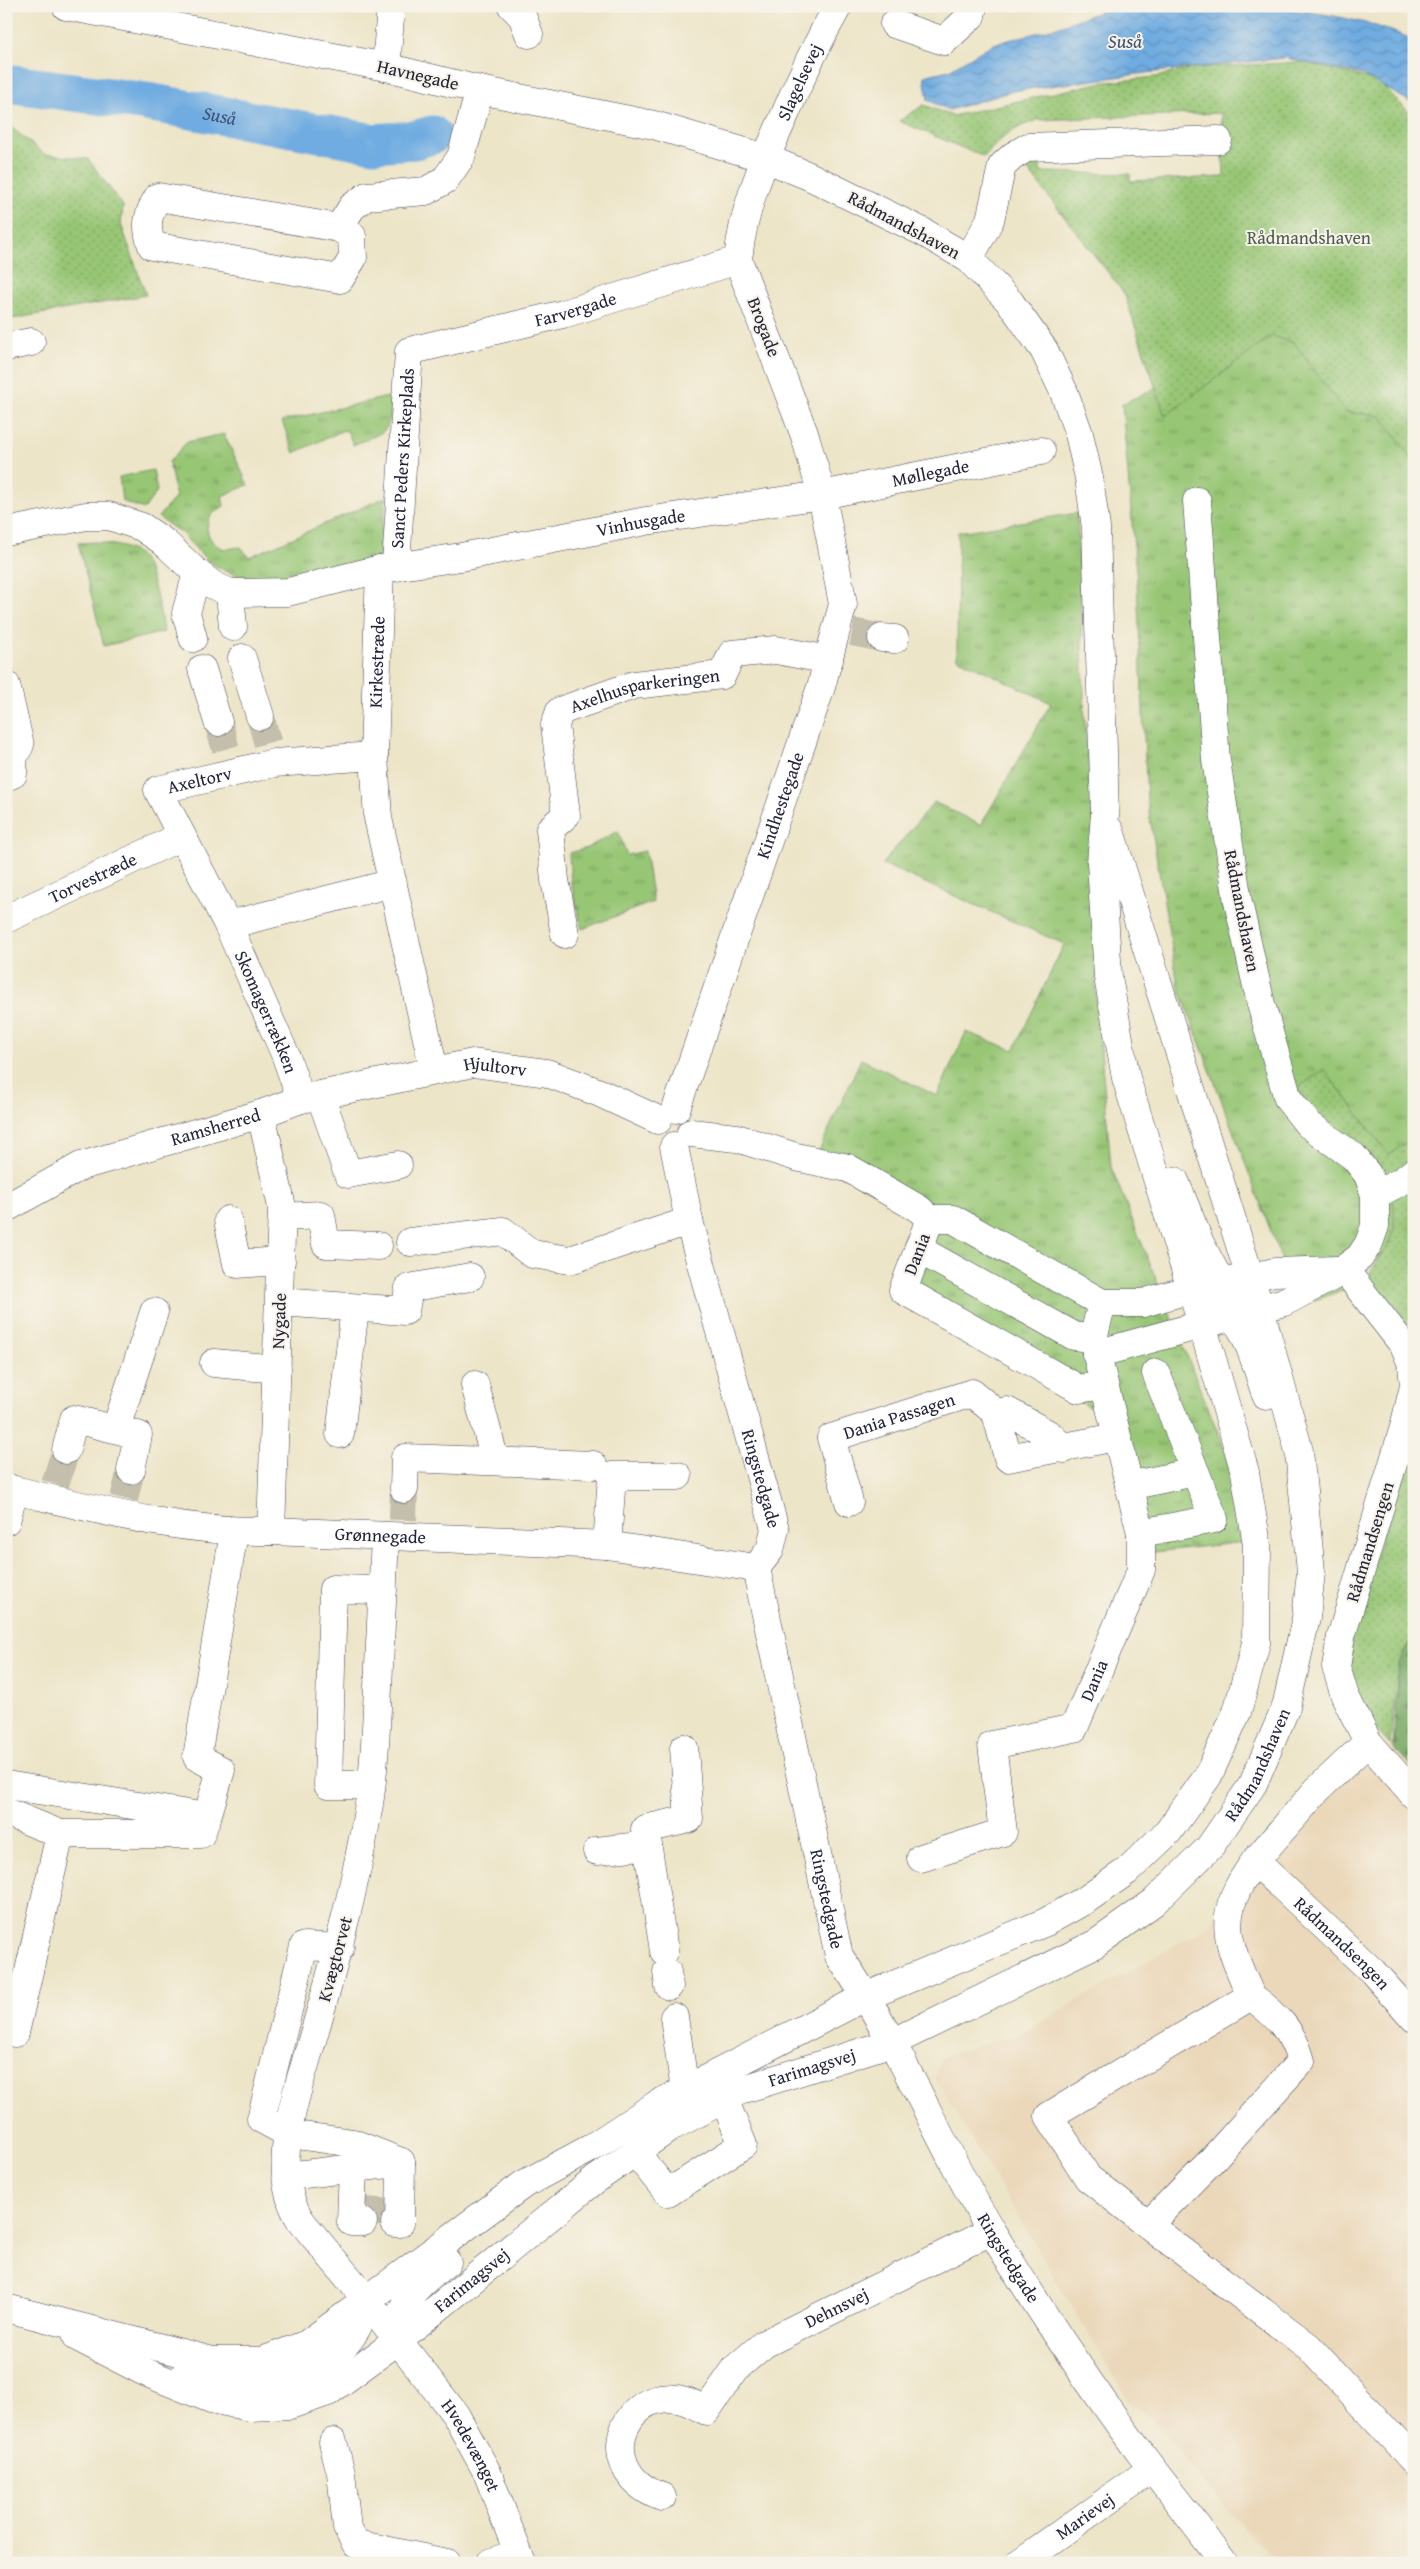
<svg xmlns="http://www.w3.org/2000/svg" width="1420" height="2569" font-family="'Gentium Book Plus',serif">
<defs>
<pattern id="grass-tufts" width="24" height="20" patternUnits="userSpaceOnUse" patternTransform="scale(1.25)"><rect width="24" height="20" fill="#97c674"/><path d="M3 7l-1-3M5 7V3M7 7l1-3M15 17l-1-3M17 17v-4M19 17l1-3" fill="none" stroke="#7ba060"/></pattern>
<pattern id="forest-firs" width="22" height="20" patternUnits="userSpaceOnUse" patternTransform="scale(1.25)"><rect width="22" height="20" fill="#79ab66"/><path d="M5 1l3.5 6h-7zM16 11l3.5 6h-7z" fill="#638b55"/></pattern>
<pattern id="park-dots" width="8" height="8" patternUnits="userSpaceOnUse" patternTransform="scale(1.25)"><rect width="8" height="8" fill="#97c674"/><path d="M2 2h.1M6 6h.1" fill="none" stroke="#7ba060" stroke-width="1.8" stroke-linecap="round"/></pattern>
<pattern id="water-waves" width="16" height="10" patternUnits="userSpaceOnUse" patternTransform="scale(1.25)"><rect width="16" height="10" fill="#70ace1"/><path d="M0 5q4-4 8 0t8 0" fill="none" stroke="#5c8cb8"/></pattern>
</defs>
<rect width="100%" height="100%" fill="#f7f3e8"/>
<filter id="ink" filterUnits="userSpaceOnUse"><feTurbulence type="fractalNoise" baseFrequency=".02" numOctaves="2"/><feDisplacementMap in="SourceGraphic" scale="10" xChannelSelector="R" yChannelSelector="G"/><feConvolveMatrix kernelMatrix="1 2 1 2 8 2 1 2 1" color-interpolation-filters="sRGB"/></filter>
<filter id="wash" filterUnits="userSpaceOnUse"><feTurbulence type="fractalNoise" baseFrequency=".0096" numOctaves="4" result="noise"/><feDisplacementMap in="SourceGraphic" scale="20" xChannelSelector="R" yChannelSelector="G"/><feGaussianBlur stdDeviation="1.12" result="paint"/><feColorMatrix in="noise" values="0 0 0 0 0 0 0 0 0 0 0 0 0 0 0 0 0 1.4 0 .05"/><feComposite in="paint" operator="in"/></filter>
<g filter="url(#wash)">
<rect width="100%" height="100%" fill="#ede5c8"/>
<polygon fill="#ebd8ba" points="1393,1747 1414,1771 1414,2563 1281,2563 1247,2533 1152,2420 1128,2400 935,2078 942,2057 1019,2034 1211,1925 1228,1882 1336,1751"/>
<g fill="url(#grass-tufts)" stroke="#5c7458">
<polygon points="1292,322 1378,393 1414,441 1414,1223 1348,1288 1299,1306 1178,985 1147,800 1137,582 1122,404"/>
<path d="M 392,396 C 389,436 389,429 353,445 L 348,432 L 344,430 L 294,453 L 282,421 Z"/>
<path d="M 224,434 L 248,485 L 222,496 L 224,506 C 220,509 214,512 211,516 C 203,527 209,544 222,548 C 227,550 235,547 241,547 L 249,557 L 386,497 L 379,558 L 273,582 L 246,578 L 225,571 L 208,561 L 180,532 L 158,517 L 176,497 L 169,462 L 187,442 Z"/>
<polygon points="153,470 157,491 144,509 122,501 119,477"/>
<polygon points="1077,513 1085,725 1098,848 1096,991 1111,1167 1225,1450 1246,1542 1144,1553 1111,1420 981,1342 900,1298 933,1221 814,1162 861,1059 937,1096 966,1032 1014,1050 1064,944 882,864 934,802 981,825 1051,703 957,658 958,532"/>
<path d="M 96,542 C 109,544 127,546 138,554 C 154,568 159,611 164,632 L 104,646 L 78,543 Z"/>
<polygon points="618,831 627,855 645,851 653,902 582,929 571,883 569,853 587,848"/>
</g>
<polygon fill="url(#forest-firs)" stroke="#4e6650" points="1414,1633 1414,1771 1393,1747 1399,1663"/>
<g fill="url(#park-dots)" stroke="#5c7458">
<path d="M 1302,62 L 1378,81 L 1414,117 L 1414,462 L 1381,416 L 1345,412 L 1294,343 L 1272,336 L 1165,416 L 1124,293 L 1023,164 L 1040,160 L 1040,172 L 1130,174 L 1130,181 L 1224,177 L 1221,113 L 1038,120 C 1012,128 1002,137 984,157 L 899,121 L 924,105 L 952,116 L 1098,83 L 1156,77 L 1193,68 Z"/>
<polygon points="6,123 44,154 88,159 123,206 121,224 146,295 6,320"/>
<polygon points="1324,1069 1389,1155 1414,1136 1414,1332 1373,1287 1370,1272 1387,1248 1394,1228 1394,1206 1386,1177 1370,1156 1307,1106 1298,1088"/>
<polygon points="1410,1450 1414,1450 1414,1633 1399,1663 1390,1745 1376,1730 1351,1687 1349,1638"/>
</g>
<path fill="url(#water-waves)" stroke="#49678e" d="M 1117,6 C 1216,6 1323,0 1414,40 L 1414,104 L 1363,75 L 1285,58 L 1145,73 L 1013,91 L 949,110 L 928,100 L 924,76 L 949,70 L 993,44 L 1048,30 Z"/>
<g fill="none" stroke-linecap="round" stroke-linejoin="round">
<path stroke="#70ace1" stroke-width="39" id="s1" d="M 6,83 L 147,102 L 374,143 L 415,140 L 432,135"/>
</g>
</g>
<g filter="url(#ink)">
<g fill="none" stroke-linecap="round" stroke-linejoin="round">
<g stroke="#c4beac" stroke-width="28" stroke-dasharray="28 14" stroke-linecap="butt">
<polyline points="852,632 882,638"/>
<polyline points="260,716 271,755"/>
<polyline points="218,722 229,760"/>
<polyline points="55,1484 66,1450"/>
<polyline points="124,1499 131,1470"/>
<polyline points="403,1520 404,1489"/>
<polyline points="363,2211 396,2213"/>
</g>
<defs>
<g id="minor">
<polyline points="512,6 522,16 529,34"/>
<polyline points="894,24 944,41 971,16 973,6"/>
<polyline points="386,67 391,6"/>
<path d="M 339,228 L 352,236 L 353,258 L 340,279 L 152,246 C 145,226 147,215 158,197 L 339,228 L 352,207 L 367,196 L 426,191 L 445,180 L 461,157 L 480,90"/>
<polyline points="969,259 990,220 1002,166 1013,156 1028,147 1218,140"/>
<polyline points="6,347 31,342"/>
<path id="s2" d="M 6,532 L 86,516 L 109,516 L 142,527 L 164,542 L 197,573 L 213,585 L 230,593 L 288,592 L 380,569 L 461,557 L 646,521 L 822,495 L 1041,451"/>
<path id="s3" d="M 396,567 L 409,351 L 563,314 L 738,260"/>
<polyline points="230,593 233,627"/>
<polyline points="193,638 186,613 197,573"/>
<polyline points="882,638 895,639"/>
<polyline points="242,658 260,716"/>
<polyline points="202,669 218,722"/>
<polyline points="6,685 20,745 13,758 13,774 6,777"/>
<path id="s4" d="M 374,756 L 380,569"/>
<path id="s5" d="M 393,883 L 228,925 L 158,790 L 274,763 L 374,756 L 378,818 L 434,1070"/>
<path id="s6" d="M 6,919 L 180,837"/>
<path id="s7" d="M 228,925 L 285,1054 L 301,1099"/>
<path id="s8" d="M 565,934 L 555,880 L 550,829 L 566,815 L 555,725 L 560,711 L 634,685 L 722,675 L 732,654 L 776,650 L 829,660"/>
<polyline points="320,1095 348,1174 398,1165"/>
<path id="s9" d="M 676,1109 L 821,687 L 843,604 L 822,495 L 805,436 L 738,260 C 743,209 762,165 783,119 C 799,81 817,43 838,6"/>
<polyline points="261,1114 282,1207 271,1531"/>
<polyline points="691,1133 737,1138 796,1157 848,1168 919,1209 930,1219"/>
<path id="s10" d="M 674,1146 L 689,1221 L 775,1529 L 770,1550 L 756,1568 L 839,1956 C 900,2042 938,2142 992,2232 C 1042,2314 1095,2394 1153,2470 C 1177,2501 1201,2531 1224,2563"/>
<polyline points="1375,1195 1402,1181 1414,1172"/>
<path id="s11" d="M 6,1208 L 81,1166 L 261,1114 L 301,1099 L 473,1063 L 547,1073 L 600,1093 L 658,1120"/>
<polyline points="282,1217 321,1215 326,1244 378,1246"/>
<polyline points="930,1219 953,1219 1102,1303 1143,1303 1191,1289 1275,1272 1337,1270"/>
<polyline points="930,1219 903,1290 1079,1389 1103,1385"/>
<polyline points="228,1220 237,1264 281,1261"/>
<polyline points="410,1242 503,1231 532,1254 570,1260 689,1221"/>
<polyline points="918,1249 1074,1336 1093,1339"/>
<polyline points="1344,1269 1405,1347 1412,1365 1414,1386 1404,1427 1341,1637 1336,1667 1345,1696 1368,1742 1414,1795"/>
<polyline points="280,1302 405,1311 409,1288 470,1277"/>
<polyline points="1096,1354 1284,1302 1337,1274 1360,1257 1369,1243 1375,1226 1375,1195 1368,1175 1354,1157 1308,1124 1288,1099 1261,1004 1238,902 1216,760 1197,501"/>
<polyline points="214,1363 277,1369"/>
<polyline points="475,1385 495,1461"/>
<polyline points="116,1428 154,1312"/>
<polyline points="340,1434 355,1308"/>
<polyline points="1064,1449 1050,1435 1007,1411 996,1413 1008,1458 1116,1437"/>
<polyline points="66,1450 74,1419 138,1435 131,1470"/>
<polyline points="1129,1486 1195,1472"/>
<path id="s12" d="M 6,1487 L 14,1490 C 99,1510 183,1533 271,1531 L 607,1545 L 756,1568"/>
<polyline points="404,1489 405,1458 593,1465"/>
<path id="s13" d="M 849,1502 L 831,1438 L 972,1393 L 996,1413"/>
<polyline points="6,1521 14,1490"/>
<polyline points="1141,1533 1214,1519 1156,1373"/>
<path id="s14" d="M 385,1537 C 383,1587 380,1637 378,1688 C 376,1726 375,1766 369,1804 C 355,1892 331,1976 306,2061 C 291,2110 271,2175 301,2221 L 366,2299 L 455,2414 L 487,2472 L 522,2563"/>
<polyline points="607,1545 612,1476 678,1476"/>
<path id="s15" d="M 1368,1742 L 1317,1790 L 1255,1861 L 1373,1972 L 1414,2018"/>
<polyline points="6,1785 207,1817 221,1770 197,1757 234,1532"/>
<polyline points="370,1785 328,1785 333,1589 383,1590"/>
<polyline points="6,1812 60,1834 201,1834 207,1817"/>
<polyline points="597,1851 648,1845"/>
<path id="s16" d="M 921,1858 L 1003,1832 L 992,1745 L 1074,1728 L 1141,1570 L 1141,1533 L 1093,1339 L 1102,1303"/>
<polyline points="340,1948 304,1946 261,2119 289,2134 353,2143 401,2162"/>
<polyline points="664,1951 645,1829 689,1819 684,1748"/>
<polyline points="667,1972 669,1986"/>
<path d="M 1251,1996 C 1225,1937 1215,1916 1255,1861"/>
<polyline points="674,2017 685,2090"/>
<polyline points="15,2033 60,1834"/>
<polyline points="635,2152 668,2193 743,2145 724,2099"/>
<polyline points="353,2168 351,2222 363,2222"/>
<polyline points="287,2176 397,2163"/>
<polyline points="395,2223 400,2223 401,2162"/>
<path d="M 1148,2225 L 1211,2161 L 1301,2061 C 1292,2029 1276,2015 1251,1996 L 1049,2116 L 1088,2178 L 1160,2234 L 1309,2347 L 1414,2461"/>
<polyline points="333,2442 341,2473 347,2528 356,2544 447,2563"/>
<path id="s17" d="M 662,2497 C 581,2468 633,2362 706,2411 L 736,2368 L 764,2344 L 991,2231"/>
<polyline points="490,2563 517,2553"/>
<path id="s18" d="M 1019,2563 L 1152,2469"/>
</g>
<g id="major">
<polyline points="1175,1181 1200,1243 1221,1283 1236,1296 1260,1309"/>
<path d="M 1205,1295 C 1247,1316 1252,1355 1266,1395"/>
<polyline points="6,2308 213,2361 262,2361 307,2344 524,2184 591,2148 656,2105 867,1996 1046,1922 1087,1899 1127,1871 1168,1832 1208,1776 1237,1712 1256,1643 1257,1545 1245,1472 1202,1324 1126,1078 1108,977 1101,863 1105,814 1096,528 1089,478 1079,434 1064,392 1044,350 1010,302 969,259 923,232 809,176 765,158 654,125 480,90 386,67 66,6"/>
<path id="s19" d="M 77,2337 L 145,2372 L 211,2399 L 250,2407 L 290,2405 L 328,2392 L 397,2341 L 595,2180 L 671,2127 L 741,2090 L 893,2042 L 1097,1943 L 1154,1902 L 1209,1848 L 1253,1784 L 1286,1707 L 1306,1618 L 1311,1572 L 1299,1451 L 1260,1309 L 1110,831"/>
<path d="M 397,2341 C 396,2302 418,2284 447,2262"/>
<path d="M 185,2374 C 204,2376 223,2382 242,2383 C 297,2385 358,2358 366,2299"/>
</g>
</defs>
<use href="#minor" stroke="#403f50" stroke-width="29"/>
<use href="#major" stroke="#403f50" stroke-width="29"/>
<use href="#minor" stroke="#fff" stroke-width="28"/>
<use href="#major" stroke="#fff" stroke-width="28"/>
<polyline stroke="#22223b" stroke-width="4" points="6,2559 18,2563"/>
</g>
</g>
<g text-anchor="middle" stroke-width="4" stroke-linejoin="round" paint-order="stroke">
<g font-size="18" fill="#22223b" stroke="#f7f3e8">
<text transform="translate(418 75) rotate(13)" y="6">Havnegade</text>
<text dy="6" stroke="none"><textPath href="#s9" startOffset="1082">Slagelsevej</textPath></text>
<text transform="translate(904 225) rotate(28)" y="6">Rådmandshaven</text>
<text dy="6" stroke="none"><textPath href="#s3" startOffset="388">Farvergade</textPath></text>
<text transform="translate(764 327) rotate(69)" y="6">Brogade</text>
<text dy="6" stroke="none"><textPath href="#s3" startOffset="109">Sanct Peders Kirkeplads</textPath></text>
<text dy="6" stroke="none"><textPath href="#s2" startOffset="962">Møllegade</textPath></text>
<text dy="6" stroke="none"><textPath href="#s2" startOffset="668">Vinhusgade</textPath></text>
<text dy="6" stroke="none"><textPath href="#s4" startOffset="94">Kirkestræde</textPath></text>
<text dy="6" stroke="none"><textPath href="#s8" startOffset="321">Axelhusparkeringen</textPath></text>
<text dy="6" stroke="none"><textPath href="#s5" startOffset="365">Axeltorv</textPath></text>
<text dy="6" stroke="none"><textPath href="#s9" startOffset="321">Kindhestegade</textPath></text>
<text dy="6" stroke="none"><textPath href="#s6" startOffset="96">Torvestræde</textPath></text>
<text transform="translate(1242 911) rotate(79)" y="6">Rådmandshaven</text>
<text dy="6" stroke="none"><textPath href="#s7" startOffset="95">Skomagerrækken</textPath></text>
<text dy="6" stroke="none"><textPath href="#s11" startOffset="514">Hjultorv</textPath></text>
<text dy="6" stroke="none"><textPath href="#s11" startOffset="226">Ramsherred</textPath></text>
<text transform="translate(917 1254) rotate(-69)" y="6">Dania</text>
<text transform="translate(279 1321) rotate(-88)" y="6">Nygade</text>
<text dy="6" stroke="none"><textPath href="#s13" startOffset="138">Dania Passagen</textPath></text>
<text dy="6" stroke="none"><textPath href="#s10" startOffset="344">Ringstedgade</textPath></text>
<text dy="6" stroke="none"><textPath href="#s12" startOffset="379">Grønnegade</textPath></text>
<text transform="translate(1370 1542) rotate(-73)" y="6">Rådmandsengen</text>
<text dy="6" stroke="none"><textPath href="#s16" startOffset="309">Dania</textPath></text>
<text dy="6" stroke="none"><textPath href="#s19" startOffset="1411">Rådmandshaven</textPath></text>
<text dy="6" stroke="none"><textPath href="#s10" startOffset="779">Ringstedgade</textPath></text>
<text dy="6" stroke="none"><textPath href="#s15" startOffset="284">Rådmandsengen</textPath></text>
<text transform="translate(335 1959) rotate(-75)" y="6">Kvægtorvet</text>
<text dy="6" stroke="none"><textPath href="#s19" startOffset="855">Farimagsvej</textPath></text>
<text dy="6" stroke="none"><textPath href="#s10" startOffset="1184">Ringstedgade</textPath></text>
<text dy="6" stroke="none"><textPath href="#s19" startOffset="450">Farimagsvej</textPath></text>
<text dy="6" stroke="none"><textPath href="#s17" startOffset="355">Dehnsvej</textPath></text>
<text dy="6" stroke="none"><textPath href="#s14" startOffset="980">Hvedevænget</textPath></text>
<text dy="6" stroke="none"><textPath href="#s18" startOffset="81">Marievej</textPath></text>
</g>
<g font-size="18" fill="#4b5b4f" stroke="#f7f3e8">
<text x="1309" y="244">Rådmandshaven</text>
</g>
<g font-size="19" font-style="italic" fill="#3d5275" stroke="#f7f3e8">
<text x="1125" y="48">Suså</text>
<text dy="7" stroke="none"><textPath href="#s1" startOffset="216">Suså</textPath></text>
</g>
</g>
<rect width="1420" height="2569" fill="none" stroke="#f7f3e8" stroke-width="25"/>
</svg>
